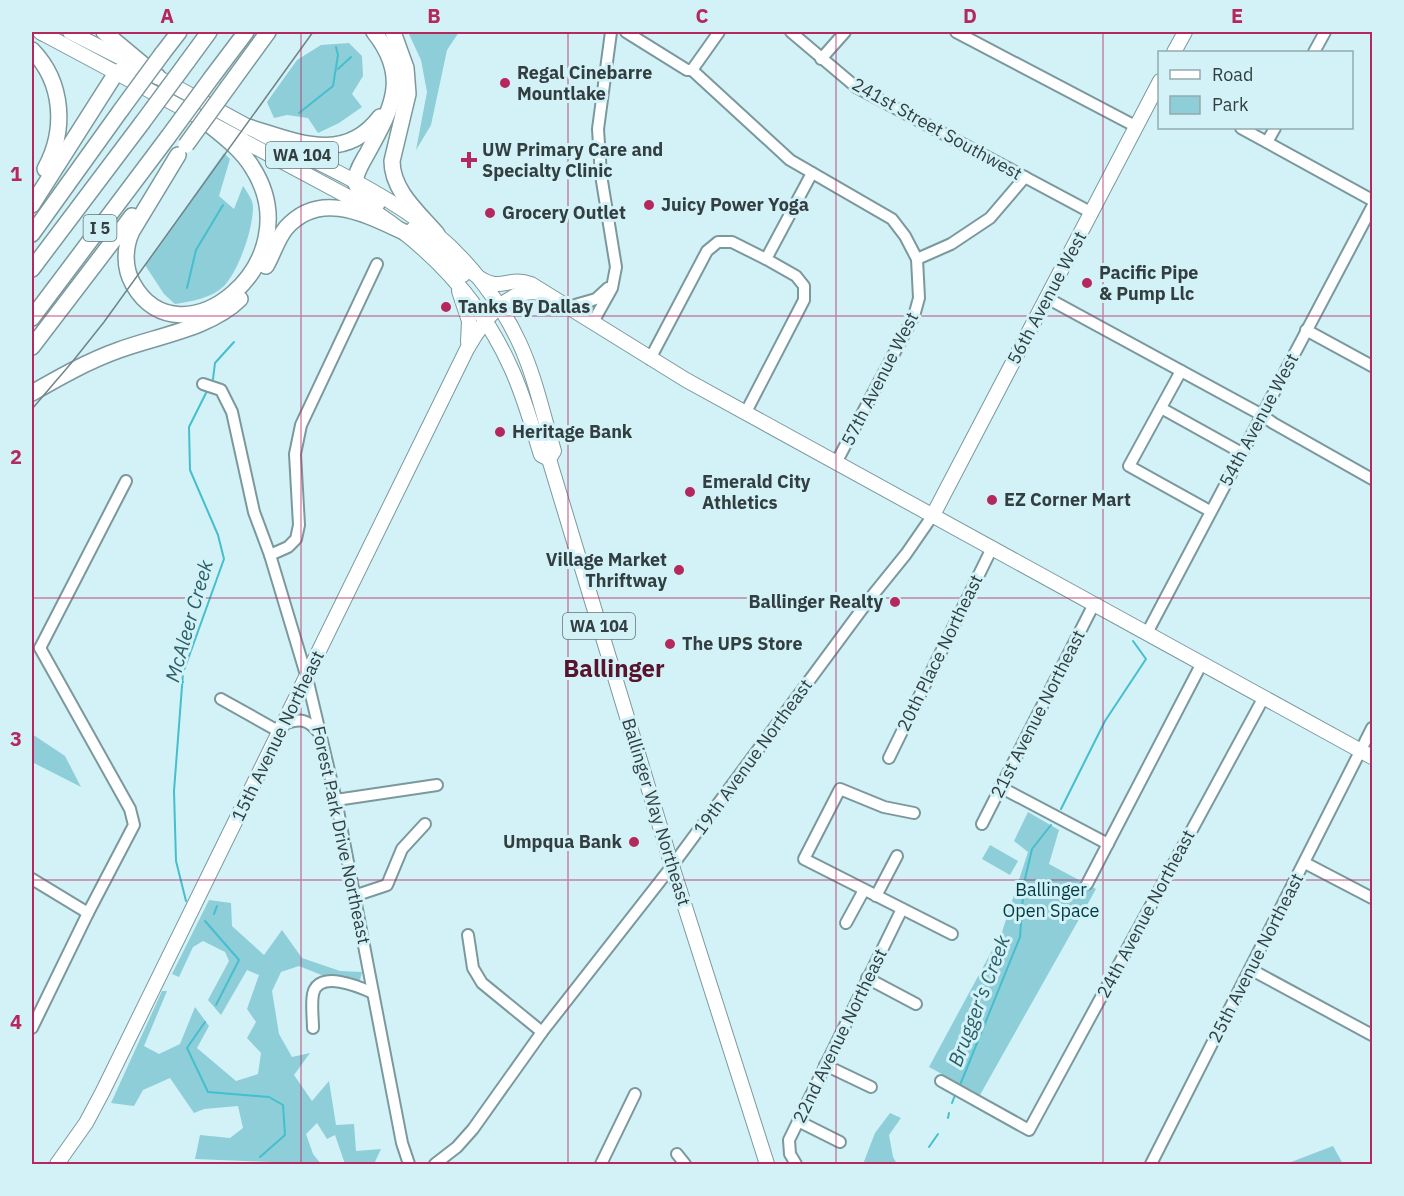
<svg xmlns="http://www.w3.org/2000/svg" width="1404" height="1196" font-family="'IBM Plex Sans',sans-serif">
<rect width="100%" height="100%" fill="#d2f2f7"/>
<g fill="#8eced8">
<polygon points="408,32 459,32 447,50 431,125 416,150 427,92 421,60"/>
<polygon points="349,43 362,56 363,76 352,94 362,107 339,123 318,133 308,118 287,115 274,118 267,102 297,60 321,45"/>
<path d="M 224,153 L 230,159 L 219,196 L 234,209 L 243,186 C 247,192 253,200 253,207 C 253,229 239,270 224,286 C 210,299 192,301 175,304 L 164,294 L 145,265 Z"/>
<polygon points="32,734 65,756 81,787 32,762"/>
<polygon points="1028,812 1059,830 1049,864 1096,889 980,1095 929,1067 1002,932 1028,852 1014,841"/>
<polygon points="990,845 1018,861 1010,875 982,859"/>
<polygon points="209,900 231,903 232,926 264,955 282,930 302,958 340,971 362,972 357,993 341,988 324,976 299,966 281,972 272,991 279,1034 292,1057 310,1053 294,1075 312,1101 329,1081 336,1125 354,1124 356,1151 381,1149 374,1164 345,1164 335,1135 327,1139 317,1123 306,1134 313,1154 321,1164 195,1159 200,1135 230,1138 243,1128 238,1106 204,1109 194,1113 170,1078 143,1090 134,1106 111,1103 162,991 167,991 144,1046 159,1054 180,1044 195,1007 209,1026 197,1048 236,1081 258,1074 261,1053 247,1038 256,1022 247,1009 259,975 247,970 221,1015 208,1000 229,961 225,952 203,941 193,947 179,977 172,974"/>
<polygon points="890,1113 901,1118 889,1135 893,1157 897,1164 863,1164 875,1133"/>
<polygon points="1333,1146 1343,1164 1286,1164"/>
</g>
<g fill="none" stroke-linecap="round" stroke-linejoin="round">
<g stroke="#45bece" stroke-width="2">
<polyline points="338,69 351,57"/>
<polyline points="299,113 333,86 338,55 336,47"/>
<polyline points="187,288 196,250 223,205"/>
<polyline points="213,379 215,363 234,342"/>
<polyline points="175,678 183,682"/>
<polyline points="1061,809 1105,721 1146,659 1133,641"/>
<polyline points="186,901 176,861 174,791 183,673 224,559 218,535 190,470 189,427 206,393"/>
<polyline points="214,914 217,906"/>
<polyline points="205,921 239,960 216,1005"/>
<polyline points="205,1022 187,1048 208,1092 269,1097 283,1105 285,1135 260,1157"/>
<polyline points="960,1085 1020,937 1024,883 1032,849 1051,825"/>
<polyline points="952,1103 955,1095"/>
<polyline points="948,1118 949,1113"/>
<polyline points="929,1147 938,1134"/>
</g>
<defs>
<g id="minor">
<polyline points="626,32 687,70 692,70 790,160 892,219 905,236 917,259 919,298 914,316 837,461"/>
<polyline points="791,32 856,87 1092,213"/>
<polyline points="956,32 1135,126"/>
<polyline points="1314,52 1325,32"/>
<polyline points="821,59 845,32"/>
<polyline points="692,70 719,32"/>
<polyline points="1241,128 1372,200"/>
<polyline points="1267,142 1275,128"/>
<polyline points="917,259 951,244 990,218 1025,177"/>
<polyline points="1047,298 1262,415 1273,423 1372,479"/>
<polyline points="568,307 596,299 608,288"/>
<polyline points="593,322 612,288 616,267 601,175 598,129 611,32"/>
<polyline points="1306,330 1372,366"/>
<polyline points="650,359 707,251 718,242 732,242 766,259"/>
<polyline points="1181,371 1129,466 1210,511"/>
<polyline points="203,384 221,390 232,412 254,512 270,555 307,678 336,800 402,1143 409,1164"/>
<polyline points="1161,408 1242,453"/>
<polyline points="746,412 804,300 804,286 796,276 766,259 812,173"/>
<polyline points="270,555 288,547 296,539 299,525 295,454 301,425 377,264"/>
<polyline points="1147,633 1372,207"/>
<polyline points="40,648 126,481"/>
<polyline points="221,699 280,732"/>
<path d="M 284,724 C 300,718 308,719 319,733"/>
<polyline points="889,758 992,548"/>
<polyline points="1000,787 1108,844"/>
<polyline points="336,800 437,785"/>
<polyline points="914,813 884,807 840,789 804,859 952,934"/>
<polyline points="982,824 1094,604"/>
<polyline points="1305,863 1372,898"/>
<polyline points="32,879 88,913"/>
<polyline points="1087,884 1202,663"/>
<polyline points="354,896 387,885 402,849 425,824"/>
<polyline points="876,896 897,856"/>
<polyline points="846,923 864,890"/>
<polyline points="468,935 473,968 482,983 542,1032"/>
<polyline points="1250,969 1372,1035"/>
<polyline points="867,978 916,1004"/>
<polyline points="32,1028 88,913 134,825 130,809 40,648"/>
<path d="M 313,1028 C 313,1018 311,1005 313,994 C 318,969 360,987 373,993"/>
<polyline points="825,1065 871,1087"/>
<polyline points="941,1081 1029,1130 1264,697"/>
<polyline points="798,1121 840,1142"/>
<polyline points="677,1154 685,1164"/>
<polyline points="435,1164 457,1147 473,1129 542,1032 672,866 868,601 906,554 933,515"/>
<polyline points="601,1164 635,1094"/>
<polyline points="796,1164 790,1154 789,1140 902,909"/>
<polyline points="1151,1164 1372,728"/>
</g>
<g id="major">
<path d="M 40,32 L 371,209 C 432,249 481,301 511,368 C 524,396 532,426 541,455 L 549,459 L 672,866 L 767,1164"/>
<polyline points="70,32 141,68"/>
<polyline points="1174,52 1185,32"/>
<path d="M 163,80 C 202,101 240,123 279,143 C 333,170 390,196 436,234 C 470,262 501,303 519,342 C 535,376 543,415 554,451 L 549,459"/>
<polyline points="413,229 431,243 463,275"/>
<path d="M 474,274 C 501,295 506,275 531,284 L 686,380 L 1372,757"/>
<polyline points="459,291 469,321 468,342"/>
<polyline points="933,515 1160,81"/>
<path d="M 57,1164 L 86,1123 L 102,1093 L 467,349 C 481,324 509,283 544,294"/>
</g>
<g id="highway">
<polyline points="42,32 43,33"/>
<polyline points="104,32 158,77"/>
<path d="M 374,32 C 410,77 392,108 368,152 C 363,161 356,171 355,182 C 359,193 371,195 377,204"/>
<path d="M 393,32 L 406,68 L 408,94 L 392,161 C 392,191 419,213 437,234"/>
<path d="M 32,50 C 64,83 66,131 45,169"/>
<polyline points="162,54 179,32"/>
<polyline points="187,62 209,32"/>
<polyline points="212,77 246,32"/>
<polyline points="228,87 268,32"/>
<path d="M 248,127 C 295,141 344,165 380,117"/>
<path d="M 178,155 L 132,231 C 124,248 124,268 133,284 C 180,368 314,263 252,167 C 241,149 222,135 206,122"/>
<polyline points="32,205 116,73 125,68 139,67"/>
<polyline points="32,234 121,110"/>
<path d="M 266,266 C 273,254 277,239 286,228 C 320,189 367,215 404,232"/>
<polyline points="32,269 142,123"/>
<polyline points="32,318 168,137"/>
<polyline points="32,347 132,216"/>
<path d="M 32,393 C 60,377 88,361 119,350 C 157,336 211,328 240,299"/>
</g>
</defs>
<use href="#minor" stroke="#7b999d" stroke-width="14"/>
<use href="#major" stroke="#7b999d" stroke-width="16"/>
<use href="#highway" stroke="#7b999d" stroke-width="18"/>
<use href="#minor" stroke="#fff" stroke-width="10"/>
<use href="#major" stroke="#fff" stroke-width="14"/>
<use href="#highway" stroke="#fff" stroke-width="15"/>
<polyline stroke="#708487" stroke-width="1.5" points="32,409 73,361 104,322 313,32"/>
<defs>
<g id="highway-bridge">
<polyline points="121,110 162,54"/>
<polyline points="142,123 187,62"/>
<polyline points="168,137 212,77"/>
<polyline points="186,145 228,87"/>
</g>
</defs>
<use href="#highway-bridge" stroke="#7b999d" stroke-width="18" stroke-linecap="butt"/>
<use href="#highway-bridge" stroke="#fff" stroke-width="15"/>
</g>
<path fill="none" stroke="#b5285e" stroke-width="1.5" stroke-opacity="0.55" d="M 301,32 L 301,1164M 568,32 L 568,1164M 836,32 L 836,1164M 1103,32 L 1103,1164M 32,316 L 1372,316M 32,598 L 1372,598M 32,880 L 1372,880"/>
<g fill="#b5285e" stroke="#d2f2f7" stroke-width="2">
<circle cx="505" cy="83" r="6"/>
<path d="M466 151h6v6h6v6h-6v6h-6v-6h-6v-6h6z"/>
<circle cx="649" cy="205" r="6"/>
<circle cx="490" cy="213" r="6"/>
<circle cx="1087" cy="283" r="6"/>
<circle cx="446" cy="307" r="6"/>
<circle cx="500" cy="432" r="6"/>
<circle cx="690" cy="492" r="6"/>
<circle cx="992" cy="500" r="6"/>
<circle cx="679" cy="570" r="6"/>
<circle cx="895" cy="602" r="6"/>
<circle cx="670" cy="644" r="6"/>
<circle cx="634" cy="842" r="6"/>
</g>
<g text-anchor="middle" stroke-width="6" stroke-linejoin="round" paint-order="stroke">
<g fill="#d2f2f7" stroke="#627477" stroke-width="1.5">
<rect x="266" y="142" width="72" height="26" rx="4.5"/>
<rect x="83.5" y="215" width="33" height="26" rx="4.5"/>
<rect x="563" y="613" width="72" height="26" rx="4.5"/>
</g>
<g font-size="16" font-weight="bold" fill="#323e40">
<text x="302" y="161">WA 104</text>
<text x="100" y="234">I 5</text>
<text x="599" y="632">WA 104</text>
</g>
<g font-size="18" font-weight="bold" fill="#323e40" stroke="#d2f2f7" text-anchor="start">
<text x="517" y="79">Regal Cinebarre<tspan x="517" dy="21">Mountlake</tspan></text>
<text x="482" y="156">UW Primary Care and<tspan x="482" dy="21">Specialty Clinic</tspan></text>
<text x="661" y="211">Juicy Power Yoga</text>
<text x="502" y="219">Grocery Outlet</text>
<text x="1099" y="279">Pacific Pipe<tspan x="1099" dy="21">&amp; Pump Llc</tspan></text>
<text x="458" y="313">Tanks By Dallas</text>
<text x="512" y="438">Heritage Bank</text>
<text x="702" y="488">Emerald City<tspan x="702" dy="21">Athletics</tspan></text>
<text x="1004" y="506">EZ Corner Mart</text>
<text x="667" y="566" text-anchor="end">Village Market<tspan x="667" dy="21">Thriftway</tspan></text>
<text x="883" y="608" text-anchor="end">Ballinger Realty</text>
<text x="682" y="650">The UPS Store</text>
<text x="622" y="848" text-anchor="end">Umpqua Bank</text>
</g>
<g font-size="18" fill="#323e40" stroke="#d2f2f7">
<text transform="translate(937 129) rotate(29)" y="6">241st Street Southwest</text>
<text transform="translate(1047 298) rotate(-62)" y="6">56th Avenue West</text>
<text transform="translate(880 379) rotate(-63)" y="6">57th Avenue West</text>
<text transform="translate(1259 420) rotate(-62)" y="6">54th Avenue West</text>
<text transform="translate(940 653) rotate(-64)" y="6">20th Place Northeast</text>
<text transform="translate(1038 714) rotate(-63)" y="6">21st Avenue Northeast</text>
<text transform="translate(278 736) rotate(-64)" y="6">15th Avenue Northeast</text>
<text transform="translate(753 757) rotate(-54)" y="6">19th Avenue Northeast</text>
<text transform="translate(656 812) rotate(73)" y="6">Ballinger Way Northeast</text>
<text transform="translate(341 835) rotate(78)" y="6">Forest Park Drive Northeast</text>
<text transform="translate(1146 914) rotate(-62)" y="6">24th Avenue Northeast</text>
<text transform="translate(1256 958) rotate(-63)" y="6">25th Avenue Northeast</text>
<text transform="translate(840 1036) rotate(-64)" y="6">22nd Avenue Northeast</text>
</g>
<g font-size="18" fill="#013b42" stroke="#d2f2f7">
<text x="1051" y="896">Ballinger<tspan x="1051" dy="21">Open Space</tspan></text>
</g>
<g font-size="20" font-style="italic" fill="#2b5e65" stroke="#d2f2f7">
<text transform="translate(189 621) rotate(-74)" y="7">McAleer Creek</text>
<text transform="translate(979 1001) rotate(-69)" y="7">Brugger's Creek</text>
</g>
<g font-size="24" font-weight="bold" fill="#58142c" stroke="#d2f2f7">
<text x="614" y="677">Ballinger</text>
</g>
</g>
<rect width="1404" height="1196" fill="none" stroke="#d2f2f7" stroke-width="66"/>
<rect x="1158" y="51" width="195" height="78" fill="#d2f2f7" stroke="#92aaae" stroke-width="1.5"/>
<rect x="1170" y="70" width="30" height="9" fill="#ffffff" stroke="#92aaae" stroke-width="1.5"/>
<text x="1212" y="81" font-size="18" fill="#323e40">Road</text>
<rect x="1170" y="96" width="30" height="18" fill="#8eced8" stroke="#92aaae" stroke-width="1.5"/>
<text x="1212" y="111" font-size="18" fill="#323e40">Park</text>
<rect x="33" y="33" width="1338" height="1130" fill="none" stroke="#b5285e" stroke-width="2"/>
<g font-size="20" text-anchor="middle" font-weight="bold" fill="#b5285e">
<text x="167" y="23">A</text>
<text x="434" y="23">B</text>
<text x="702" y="23">C</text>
<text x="970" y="23">D</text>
<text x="1237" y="23">E</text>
<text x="16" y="181">1</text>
<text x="16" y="464">2</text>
<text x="16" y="746">3</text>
<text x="16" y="1029">4</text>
</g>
</svg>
